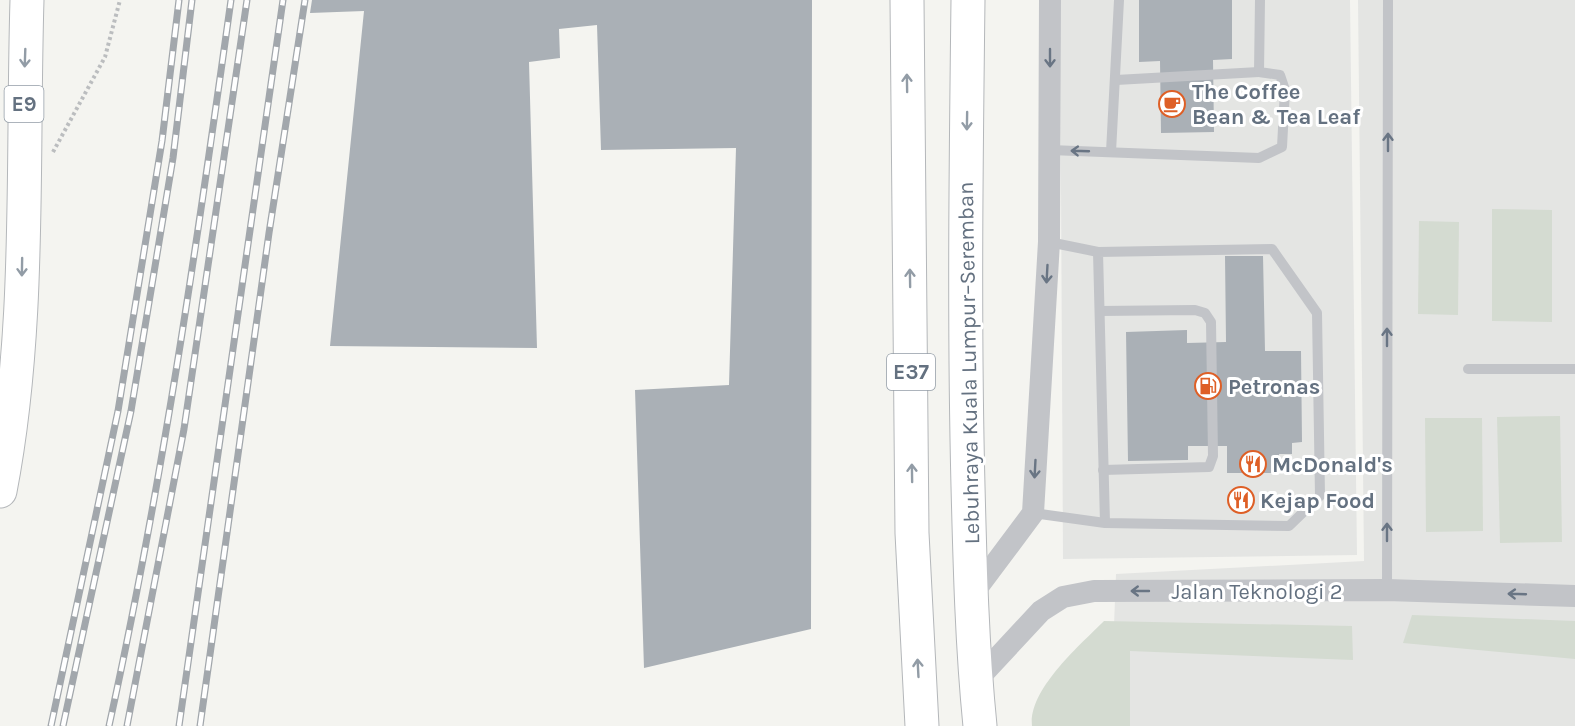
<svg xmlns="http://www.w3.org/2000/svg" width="1575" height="726" font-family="Karla,sans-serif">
<rect width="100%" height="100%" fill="#f4f4f0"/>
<g fill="#e4e5e3">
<polygon points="1060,0 1350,0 1357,555 1063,559"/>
<polygon points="1358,0 1575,0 1575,726 1095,726 1113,651 1116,574 1364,561"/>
</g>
<g fill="#d4dbd1">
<polygon points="1492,209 1552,210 1552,322 1492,321"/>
<polygon points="1419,221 1459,222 1458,315 1418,314"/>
<polygon points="1560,416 1562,542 1500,543 1497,417"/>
<polygon points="1425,418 1482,418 1483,531 1426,532"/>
<polygon points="1412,615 1575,621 1575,659 1403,643"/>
<path d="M 1104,621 L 1352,626 L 1353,660 L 1130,651 L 1130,726 L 1032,726 C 1028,690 1080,645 1104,621 Z"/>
</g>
<g fill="#aab0b6">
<polygon points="312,0 812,0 811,629 644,668 635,390 729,385 736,148 601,150 597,25 559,29 560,58 529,62 537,348 330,346 364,11 310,13"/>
<polygon points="1139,0 1232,0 1232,59 1213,60 1214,132 1161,133 1160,61 1139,62"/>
<polygon points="1225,256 1263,256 1265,351 1301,351 1302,442 1292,443 1292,454 1279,454 1280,473 1227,473 1227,446 1188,446 1188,460 1128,461 1126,332 1187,330 1187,343 1226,342"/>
</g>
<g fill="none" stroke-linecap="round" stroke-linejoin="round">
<defs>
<g id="motorway">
<polyline points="907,0 912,533 922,726"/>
<path d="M 968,0 C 966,162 964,324 968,486 C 970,566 972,646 980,726"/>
<path d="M 0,491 C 31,330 22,164 27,0"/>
</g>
</defs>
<use href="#motorway" stroke="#b4b7ba" stroke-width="35"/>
<polyline stroke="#bbbdbf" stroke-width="4" stroke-dasharray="3 3" stroke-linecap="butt" points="53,152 105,57 120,0"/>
<g stroke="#c2c4c8" stroke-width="10">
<polyline points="1116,80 1259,72"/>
<polyline points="1050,150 1259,158 1282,147 1285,90 1280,75 1259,72 1260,0"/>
<polyline points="1111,152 1119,0"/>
<polyline points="1049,242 1098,252"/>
<polyline points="1100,311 1195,310 1205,313 1211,322 1213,456 1209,467 1103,470"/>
<polyline points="1468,369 1575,369"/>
<polyline points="1033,513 1105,523 1289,526 1320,496 1317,313 1272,249 1098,252 1105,523"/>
<polyline points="1387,590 1388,0"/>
</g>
<g stroke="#c2c4c8" stroke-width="22">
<polyline points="971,596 1033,513 1049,242 1050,0"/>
<polyline points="975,682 1041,611 1063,597 1094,591 1387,590 1575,596"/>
</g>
<use href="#motorway" stroke="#fff" stroke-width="33"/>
<defs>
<g id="rail">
<polyline points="51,726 118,411 162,141 179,0"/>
<polyline points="63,726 131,411 173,158 192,0"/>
<path d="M 109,726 C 162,486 197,243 231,0"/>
<polyline points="127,726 184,429 247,0"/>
<polyline points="179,726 283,0"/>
<polyline points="200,726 269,233 305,0"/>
</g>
</defs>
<use href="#rail" stroke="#a2a7ac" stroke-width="7"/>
<use href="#rail" stroke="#fff" stroke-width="4.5" stroke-dasharray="14" stroke-linecap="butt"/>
</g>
<defs><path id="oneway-shaft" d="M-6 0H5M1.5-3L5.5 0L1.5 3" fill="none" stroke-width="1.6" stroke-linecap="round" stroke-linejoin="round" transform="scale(1.5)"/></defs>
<g stroke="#929ca6">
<use href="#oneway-shaft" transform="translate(25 58) rotate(92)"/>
<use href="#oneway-shaft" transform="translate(907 83) rotate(-91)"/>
<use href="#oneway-shaft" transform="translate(967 121) rotate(91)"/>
<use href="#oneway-shaft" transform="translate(22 267) rotate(91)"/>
<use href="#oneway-shaft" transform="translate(910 278) rotate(-91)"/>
<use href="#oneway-shaft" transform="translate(912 473) rotate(-91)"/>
<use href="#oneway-shaft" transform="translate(918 668) rotate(-93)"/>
</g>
<g stroke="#697584">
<use href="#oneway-shaft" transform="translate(1050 58) rotate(90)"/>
<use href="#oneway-shaft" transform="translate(1388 142) rotate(-90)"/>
<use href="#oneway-shaft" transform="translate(1080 151) rotate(-178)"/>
<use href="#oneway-shaft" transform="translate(1047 274) rotate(93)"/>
<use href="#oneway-shaft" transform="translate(1387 337) rotate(-90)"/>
<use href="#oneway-shaft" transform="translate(1035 469) rotate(93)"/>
<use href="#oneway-shaft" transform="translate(1387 532) rotate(-90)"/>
<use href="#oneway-shaft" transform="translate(1140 591) rotate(180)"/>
<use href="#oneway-shaft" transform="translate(1517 594) rotate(-178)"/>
</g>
<defs>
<symbol id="cafe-ring" viewBox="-11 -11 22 22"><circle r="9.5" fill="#fff" stroke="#de5f26" stroke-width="1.5"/><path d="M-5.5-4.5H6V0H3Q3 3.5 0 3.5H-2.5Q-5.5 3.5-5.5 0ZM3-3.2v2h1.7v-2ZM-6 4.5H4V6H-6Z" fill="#de5f26"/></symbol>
<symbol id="fuel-ring" viewBox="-11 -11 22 22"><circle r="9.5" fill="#fff" stroke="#de5f26" stroke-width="1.5"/><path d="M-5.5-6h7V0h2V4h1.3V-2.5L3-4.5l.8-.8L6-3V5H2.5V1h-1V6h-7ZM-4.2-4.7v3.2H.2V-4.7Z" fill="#de5f26"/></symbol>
<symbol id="restaurant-ring" viewBox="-11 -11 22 22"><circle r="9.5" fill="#fff" stroke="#de5f26" stroke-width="1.5"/><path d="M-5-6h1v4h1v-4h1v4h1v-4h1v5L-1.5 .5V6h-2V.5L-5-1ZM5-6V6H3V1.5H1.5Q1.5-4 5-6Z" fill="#de5f26"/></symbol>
</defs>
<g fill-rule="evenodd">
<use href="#cafe-ring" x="1157" y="89" width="30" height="30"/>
<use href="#fuel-ring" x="1193" y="371" width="30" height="30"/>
<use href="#restaurant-ring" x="1238" y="449" width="30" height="30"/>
<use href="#restaurant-ring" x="1226" y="485" width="30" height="30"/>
</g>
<g text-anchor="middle" stroke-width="6" stroke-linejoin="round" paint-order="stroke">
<g fill="#fff" stroke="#929ca6" stroke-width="1.5">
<rect x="4.5" y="86" width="39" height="36" rx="4.5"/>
<rect x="887" y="354" width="48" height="36" rx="4.5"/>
</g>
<g font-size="21" font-weight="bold" fill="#647180">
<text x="24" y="111">E9</text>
<text x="911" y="379">E37</text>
</g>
<g font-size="22" font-weight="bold" fill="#647180" stroke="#fff" text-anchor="start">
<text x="1192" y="99">The Coffee<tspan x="1192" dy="25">Bean &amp; Tea Leaf</tspan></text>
<text x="1228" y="394">Petronas</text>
<text x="1272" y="472">McDonald's</text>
<text x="1260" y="508">Kejap Food</text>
</g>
<g font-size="22" fill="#647180" stroke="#fff">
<text transform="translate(968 363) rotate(-91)" y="8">Lebuhraya Kuala Lumpur–Seremban</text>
<text x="1257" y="599">Jalan Teknologi 2</text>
</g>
</g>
</svg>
